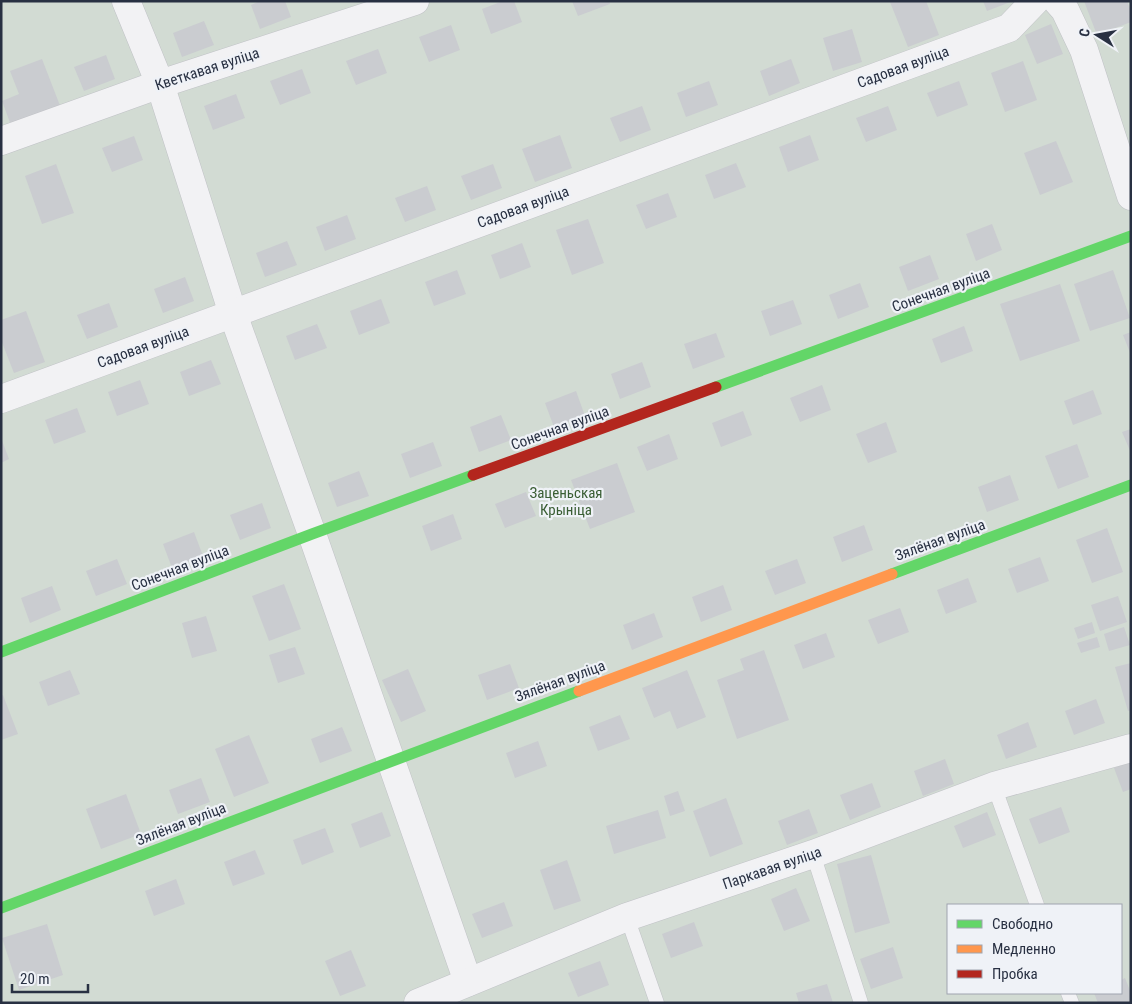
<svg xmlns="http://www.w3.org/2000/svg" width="1132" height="1004" font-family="'Roboto Condensed',sans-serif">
<rect width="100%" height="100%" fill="#e2e4e8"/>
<path fill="#d2dbd3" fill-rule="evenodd" d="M 1,1 L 1131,1 L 1131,1003 L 1,1003 ZM 948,905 L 1121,905 L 1121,993 L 948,993 Z"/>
<g fill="#caccd0">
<polygon points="260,1 285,1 291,17 260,29 251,5"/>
<polygon points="503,1 514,1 522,22 491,34 482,9"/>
<polygon points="572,1 609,1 610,4 578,16"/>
<polygon points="926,1 939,35 908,47 890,2"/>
<polygon points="983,1 1013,1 987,11"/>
<polygon points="1084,1 1127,1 1131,11 1131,22 1097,35"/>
<polygon points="204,21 214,45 182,57 173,33"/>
<polygon points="1051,24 1063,54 1037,64 1025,35"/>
<polygon points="451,25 460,50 429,62 419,37"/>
<polygon points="852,29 862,62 833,71 823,38"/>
<polygon points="378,49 387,73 356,85 346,61"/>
<polygon points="106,55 115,79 84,91 74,67"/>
<polygon points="42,59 64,116 12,128 2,101 19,94 10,71"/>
<polygon points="791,59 800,83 769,96 760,71"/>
<polygon points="1023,61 1037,100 1005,112 991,73"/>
<polygon points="302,69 311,93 280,105 270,81"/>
<polygon points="709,81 718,105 686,117 677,93"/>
<polygon points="959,81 968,105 937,117 927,93"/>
<polygon points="236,94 245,118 213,130 204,106"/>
<polygon points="642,106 651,130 620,142 610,118"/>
<polygon points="888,106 897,130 866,142 856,118"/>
<polygon points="560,135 572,168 535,182 522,149"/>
<polygon points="810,135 819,160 788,172 779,147"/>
<polygon points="134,136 143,160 112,172 102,148"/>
<polygon points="1056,141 1073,182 1040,195 1024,153"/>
<polygon points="736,163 746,187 714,199 705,175"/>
<polygon points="56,164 74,213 42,224 25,176"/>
<polygon points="493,164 502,188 471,200 461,176"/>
<polygon points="427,186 436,210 405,222 395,198"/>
<polygon points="668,193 677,217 646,229 636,205"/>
<polygon points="347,215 356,239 325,251 316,227"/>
<polygon points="588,219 604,263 572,275 556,230"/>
<polygon points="992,224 1002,250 976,261 966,234"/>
<polygon points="287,241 297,265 265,277 256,253"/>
<polygon points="522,243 531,267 500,279 491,255"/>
<polygon points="930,255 939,279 908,291 899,267"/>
<polygon points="457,270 466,294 434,306 425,282"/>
<polygon points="1113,270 1130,318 1090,331 1074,284"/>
<polygon points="185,277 194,301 163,313 154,289"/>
<polygon points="860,283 869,307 838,319 829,295"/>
<polygon points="1060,284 1080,341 1020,361 1000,304"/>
<polygon points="381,299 390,323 359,335 350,311"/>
<polygon points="793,300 802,324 770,336 761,311"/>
<polygon points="109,303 118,327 87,339 77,315"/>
<polygon points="26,311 45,362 14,373 1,340 1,320"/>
<polygon points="317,324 327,348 295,360 286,336"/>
<polygon points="964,326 973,351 941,363 932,339"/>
<polygon points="1131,332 1131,355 1123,335"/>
<polygon points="716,333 725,357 693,369 684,344"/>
<polygon points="211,360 221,384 189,396 180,372"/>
<polygon points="642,362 651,387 620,399 611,374"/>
<polygon points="140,380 149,404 117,416 108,392"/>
<polygon points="822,385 831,410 800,422 790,398"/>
<polygon points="1093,390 1102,414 1073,425 1064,401"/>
<polygon points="576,391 585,416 554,427 545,403"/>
<polygon points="77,408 86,432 54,444 45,420"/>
<polygon points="743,411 752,435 721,447 712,423"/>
<polygon points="501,415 511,440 479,452 470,427"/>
<polygon points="886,422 897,452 868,463 856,434"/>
<polygon points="1131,429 1131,453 1122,432"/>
<polygon points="669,434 678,459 647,471 637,447"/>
<polygon points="1,438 9,459 1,463"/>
<polygon points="433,442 442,466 410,478 401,454"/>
<polygon points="1077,444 1089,477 1058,489 1045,456"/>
<polygon points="617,463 635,512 590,529 571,480"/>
<polygon points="359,471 369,496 337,507 328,483"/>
<polygon points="1010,475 1019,500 987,512 978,487"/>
<polygon points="526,492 536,516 505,528 495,504"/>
<polygon points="262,503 271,528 240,540 230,515"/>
<polygon points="453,514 462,539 431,551 422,526"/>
<polygon points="864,525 873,550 842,562 833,537"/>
<polygon points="1107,528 1123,572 1092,583 1076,540"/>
<polygon points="194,532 203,556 172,568 163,544"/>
<polygon points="1040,557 1049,581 1017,593 1008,569"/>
<polygon points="117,559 127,584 96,596 86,571"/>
<polygon points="797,559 806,583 775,595 765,571"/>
<polygon points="968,578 977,602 946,614 937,590"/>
<polygon points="284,584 301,629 269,641 252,596"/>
<polygon points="723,585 732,610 701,622 692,597"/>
<polygon points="52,586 61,610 30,623 21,598"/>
<polygon points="1118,596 1127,622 1100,631 1091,605"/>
<polygon points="900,608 909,632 878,644 868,620"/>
<polygon points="654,613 663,637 632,650 623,625"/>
<polygon points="206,616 217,651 192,658 182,623"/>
<polygon points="1092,622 1095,633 1078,639 1074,628"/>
<polygon points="1124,627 1130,645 1109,651 1104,634"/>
<polygon points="826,633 835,657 803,669 794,645"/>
<polygon points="1097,637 1100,647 1081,653 1077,643"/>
<polygon points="295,647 305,674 278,683 269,655"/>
<polygon points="764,650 789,720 737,739 717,680 744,670 740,659"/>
<polygon points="1131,663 1131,710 1128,711 1115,667"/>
<polygon points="510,664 519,688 487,700 478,675"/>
<polygon points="408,669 426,711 401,722 382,680"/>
<polygon points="70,670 80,694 48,706 39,682"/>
<polygon points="687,670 706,717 677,729 670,711 654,718 642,688"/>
<polygon points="3,695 18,734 1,740 1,696"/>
<polygon points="1096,699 1105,723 1074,735 1065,711"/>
<polygon points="620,715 630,739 598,751 589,727"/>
<polygon points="1028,722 1037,747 1006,759 997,735"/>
<polygon points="342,727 352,751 320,763 311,739"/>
<polygon points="249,735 269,783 234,797 215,749"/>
<polygon points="538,741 547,766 515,778 506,753"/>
<polygon points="945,759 954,784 923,796 914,771"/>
<polygon points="1131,761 1131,789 1123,792 1114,768"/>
<polygon points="201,778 210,802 178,814 169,790"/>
<polygon points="872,783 881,807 850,820 840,795"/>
<polygon points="678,791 685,811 670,816 664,796"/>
<polygon points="126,794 141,834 101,849 86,809"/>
<polygon points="726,798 743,844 710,857 693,811"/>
<polygon points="1061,807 1070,832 1039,844 1029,819"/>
<polygon points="809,809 818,833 787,845 778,821"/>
<polygon points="658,810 666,838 614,854 606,826"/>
<polygon points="382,812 391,836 360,848 351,824"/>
<polygon points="987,812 996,835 963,848 954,826"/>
<polygon points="325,828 334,852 302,865 293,840"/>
<polygon points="255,850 265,874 233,886 224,862"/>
<polygon points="871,855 890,923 855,933 837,864"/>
<polygon points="567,860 581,901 554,910 540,870"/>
<polygon points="176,879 185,904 154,916 145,891"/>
<polygon points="796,888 810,921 784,931 771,899"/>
<polygon points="504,902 513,926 482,938 472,914"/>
<polygon points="694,922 703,946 671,958 662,934"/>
<polygon points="47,924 63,975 19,990 2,938"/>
<polygon points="893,947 903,978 871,989 860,959"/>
<polygon points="351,950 366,986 340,996 325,961"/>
<polygon points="600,961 609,985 578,997 568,973"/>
<polygon points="1125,978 1131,993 1131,1003 1098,1003 1094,993 1121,993 1121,980"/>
<polygon points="827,984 833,1003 799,1003 796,993"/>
</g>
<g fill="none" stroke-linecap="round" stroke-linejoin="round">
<defs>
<g id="lane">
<polyline points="994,786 1037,905"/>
<polyline points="813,854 861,1003"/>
<polyline points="627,917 657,1003"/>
<polyline points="1068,993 1072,1003"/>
</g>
<g id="street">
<polyline points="126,1 160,84 233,314 312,534 468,982"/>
<polyline points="1057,1 1065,10 1084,50 1131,196"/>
<polyline points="1,141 160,84 415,1"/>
<polyline points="1,399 1009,28 1035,1"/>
<polyline points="418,1003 627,917 813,854 994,786 1131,748"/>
</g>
</defs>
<use href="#lane" stroke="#c0c2c6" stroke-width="15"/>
<use href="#street" stroke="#c0c2c6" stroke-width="29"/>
<use href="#lane" stroke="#f2f2f4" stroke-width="14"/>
<use href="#street" stroke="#f2f2f4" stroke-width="28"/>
<g stroke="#63d668" stroke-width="11">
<polyline points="716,387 1131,236"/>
<polyline points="892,574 1131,485"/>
<polyline points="1,652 312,534 473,475"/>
<polyline points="1,908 579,691"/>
</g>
<polyline stroke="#ff974d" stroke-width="11" points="579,691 892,574"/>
<polyline stroke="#b3261e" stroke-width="11" points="473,475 716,387"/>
</g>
<g text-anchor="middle" stroke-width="4.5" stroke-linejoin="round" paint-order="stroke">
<g font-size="15" fill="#283042" stroke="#eff2f7">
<text transform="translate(903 67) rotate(-20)" y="5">Садовая вуліца</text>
<text transform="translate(207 69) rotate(-18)" y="5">Кветкавая вуліца</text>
<text transform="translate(523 207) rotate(-20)" y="5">Садовая вуліца</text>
<text transform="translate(941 290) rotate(-20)" y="5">Сонечная вуліца</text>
<text transform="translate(143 347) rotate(-20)" y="5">Садовая вуліца</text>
<text transform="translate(560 428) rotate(-20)" y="5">Сонечная вуліца</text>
<text transform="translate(940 540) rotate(-20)" y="5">Зялёная вуліца</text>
<text transform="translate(180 568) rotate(-21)" y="5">Сонечная вуліца</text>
<text transform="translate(560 681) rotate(-20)" y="5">Зялёная вуліца</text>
<text transform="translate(181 824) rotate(-21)" y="5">Зялёная вуліца</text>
<text transform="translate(772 868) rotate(-19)" y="5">Паркавая вуліца</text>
</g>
<g font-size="15" fill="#3a5e34" stroke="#eff2f7">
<text x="566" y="498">Заценьская<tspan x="566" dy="17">Крыніца</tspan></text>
</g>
</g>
<rect width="1132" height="1004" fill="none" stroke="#283042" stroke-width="5"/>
<rect x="947" y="904" width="175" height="90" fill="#eff2f7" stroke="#9fa4af"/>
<rect x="957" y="920" width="25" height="8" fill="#63d668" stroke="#9fa4af"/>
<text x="992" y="929" font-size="15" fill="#283042">Свободно</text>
<rect x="957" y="945" width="25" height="8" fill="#ff974d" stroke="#9fa4af"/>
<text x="992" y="954" font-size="15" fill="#283042">Медленно</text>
<rect x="957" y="970" width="25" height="8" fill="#b3261e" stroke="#9fa4af"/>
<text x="992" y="979" font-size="15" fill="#283042">Пробка</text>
<g transform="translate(1097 35) rotate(281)" stroke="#eff2f7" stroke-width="4" paint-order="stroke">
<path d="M0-4L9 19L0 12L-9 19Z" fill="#283042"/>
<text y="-8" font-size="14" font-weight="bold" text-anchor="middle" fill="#283042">С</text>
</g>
<path d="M12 984v8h76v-8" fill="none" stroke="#283042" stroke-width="2.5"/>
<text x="20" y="984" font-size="15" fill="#283042" stroke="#eff2f7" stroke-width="4" paint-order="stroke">20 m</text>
</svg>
